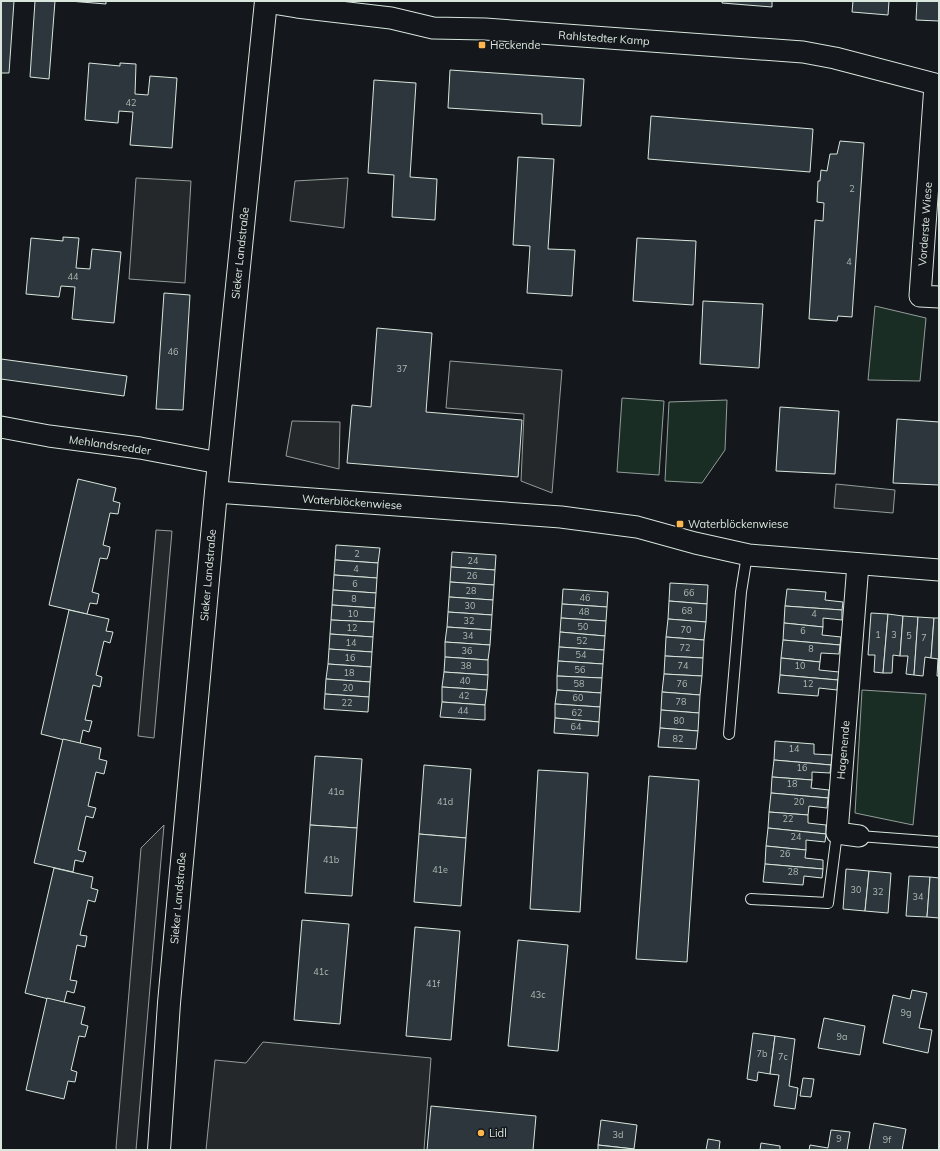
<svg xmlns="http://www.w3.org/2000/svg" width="940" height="1151" font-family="Mulish,sans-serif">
<rect width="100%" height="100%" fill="#14181c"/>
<g fill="#1a2d24" stroke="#939e99">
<polygon points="875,306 926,318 920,381 868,380"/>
<polygon points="622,398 664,401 659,475 617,472"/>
<polygon points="727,400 725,450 702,483 665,481 669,402"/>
<polygon points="862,690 926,694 913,825 855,813"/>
</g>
<g fill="#24282b" stroke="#939e99">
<polygon points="136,178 191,181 185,283 129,279"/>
<polygon points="348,178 344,228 290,221 295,181"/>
<polygon points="450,361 562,370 552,493 521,481 524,414 446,408"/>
<polygon points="292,421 340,422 339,469 286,456"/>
<polygon points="836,484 895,490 893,513 834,508"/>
<polygon points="156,530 172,531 154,738 138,736"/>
<polygon points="164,825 136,1150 117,1150 116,1148 141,848"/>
<polygon points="263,1042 431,1058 424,1150 206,1150 215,1060 246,1063"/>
</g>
<g fill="#2c363c" stroke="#d8e6dc">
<polygon points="1,1 14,1 9,73 1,73"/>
<polygon points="35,1 55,1 49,79 30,77"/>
<polygon points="69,1 106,1 106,4"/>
<polygon points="722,1 772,1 772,7 722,3"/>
<polygon points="853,1 889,1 888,15 852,12"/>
<polygon points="917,1 939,1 939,21 916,20"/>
<polygon points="89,63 120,66 120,63 136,64 135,94 148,95 150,76 177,78 172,148 130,145 133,112 119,111 118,123 85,120"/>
<polygon points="450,70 584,79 581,126 542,124 542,114 448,108"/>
<polygon points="374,80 416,83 410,177 437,179 435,220 392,217 394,175 368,173"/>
<polygon points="651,116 813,129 810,172 648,159"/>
<polygon points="840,141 864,143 852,317 838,316 837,321 809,319 815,220 823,221 824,203 817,202 818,181 820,181 821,170 827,171 830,154 837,154"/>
<polygon points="518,157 554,159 548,249 575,250 572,296 527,293 530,246 513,245"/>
<polygon points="63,237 79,238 76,268 90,269 92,249 121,252 114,323 72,319 75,287 61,286 59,297 26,294 31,238 63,241"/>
<polygon points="637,238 696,241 693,305 633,301"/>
<polygon points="164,293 190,295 183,410 156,409"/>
<polygon points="703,301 763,304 759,368 700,364"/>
<polygon points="377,328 432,333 426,412 522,420 518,477 347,463 352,405 371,407"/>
<polygon points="1,359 127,376 124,396 1,379"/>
<polygon points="780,407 839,411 835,474 776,471"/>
<polygon points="897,419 939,422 939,485 893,483"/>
<polygon points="78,479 116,488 113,501 120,503 118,514 110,513 103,545 110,547 109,553 107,559 100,558 92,592 99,594 97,604 90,603 87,614 49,605"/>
<polygon points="336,545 380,548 378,563 335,560"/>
<polygon points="452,552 496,555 495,570 451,567"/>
<polygon points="335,560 378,563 377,578 334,575"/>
<polygon points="451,567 495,570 494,585 450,582"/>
<polygon points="334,575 377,578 376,593 333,590"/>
<polygon points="450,582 494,585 493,600 449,597"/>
<polygon points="670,583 708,585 707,604 669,601"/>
<polygon points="563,589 608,592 607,607 562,604"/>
<polygon points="787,589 826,592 825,600 843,602 842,610 785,606"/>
<polygon points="333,590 376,593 375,608 332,605"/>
<polygon points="449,597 493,600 492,615 448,612"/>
<polygon points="669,601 707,604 706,622 668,619"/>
<polygon points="562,604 607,607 606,621 561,618"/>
<polygon points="332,605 375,608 374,622 331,620"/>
<polygon points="785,606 842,610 842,620 823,618 823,627 784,623"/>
<polygon points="69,610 109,619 106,631 113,632 110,643 104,641 96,675 102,677 100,687 93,685 85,720 92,721 89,732 83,730 80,744 41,734"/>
<polygon points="448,612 492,615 491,630 447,627"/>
<polygon points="871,613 888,614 883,673 874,672 875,655 868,655"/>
<polygon points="888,614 903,616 900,656 893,655 892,673 883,673"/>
<polygon points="903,616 918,617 914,675 906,674 908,656 900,656"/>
<polygon points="918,617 934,618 931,658 925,657 923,676 914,675"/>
<polygon points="561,618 606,621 605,636 560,632"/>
<polygon points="934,618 939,618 939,676 937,676 938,659 931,658"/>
<polygon points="668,619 706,622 704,640 666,637"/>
<polygon points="331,620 374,622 373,637 330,634"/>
<polygon points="784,623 823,627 822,635 841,637 840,645 783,640"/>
<polygon points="447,627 491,630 490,645 445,642"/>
<polygon points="560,632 605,636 604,650 559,647"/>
<polygon points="330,634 373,637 372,652 329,649"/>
<polygon points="666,637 704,640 703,658 665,656"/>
<polygon points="783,640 840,645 839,654 821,653 820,662 781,658"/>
<polygon points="445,642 490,645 488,660 445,657"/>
<polygon points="559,647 604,650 603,664 558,661"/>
<polygon points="329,649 372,652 371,667 328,664"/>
<polygon points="665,656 703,658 702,676 664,674"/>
<polygon points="445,657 488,660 488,675 444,672"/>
<polygon points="781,658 820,662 819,670 839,672 838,680 780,675"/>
<polygon points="558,661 603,664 602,678 557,676"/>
<polygon points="328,664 371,667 370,682 326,679"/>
<polygon points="444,672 488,675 487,690 442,687"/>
<polygon points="664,674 702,676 700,695 662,692"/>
<polygon points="780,675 838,680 837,690 819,688 818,696 778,693"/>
<polygon points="557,676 602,678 601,693 557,690"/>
<polygon points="326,679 370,682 369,697 325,694"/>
<polygon points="442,687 487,690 485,705 442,702"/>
<polygon points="557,690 601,693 600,707 555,704"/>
<polygon points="662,692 700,695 699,713 661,710"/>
<polygon points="325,694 369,697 368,712 324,709"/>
<polygon points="442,702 485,705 485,720 440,717"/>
<polygon points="555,704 600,707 599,722 555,718"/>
<polygon points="661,710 699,713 698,731 660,728"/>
<polygon points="555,718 599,722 598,736 554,733"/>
<polygon points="660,728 698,731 696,749 658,747"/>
<polygon points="63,739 101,748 99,759 107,761 104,774 96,772 88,806 96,808 93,818 86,816 78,850 86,852 83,862 75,860 73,872 34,863"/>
<polygon points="775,741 814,744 814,754 832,755 831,765 774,760"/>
<polygon points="315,756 362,759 357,828 310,825"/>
<polygon points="774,760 831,765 830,773 812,772 812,780 772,777"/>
<polygon points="424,765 471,769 466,838 419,834"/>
<polygon points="538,770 588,773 580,912 530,909"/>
<polygon points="649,776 699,780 687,962 636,959"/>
<polygon points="772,777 812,780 811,788 829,790 828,798 771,793"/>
<polygon points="771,793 828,798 827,808 809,806 808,815 769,812"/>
<polygon points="769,812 808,815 808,823 826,825 826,834 768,828"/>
<polygon points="310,825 357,828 352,896 305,893"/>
<polygon points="768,828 826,834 825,842 806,840 806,850 766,846"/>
<polygon points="419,834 466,838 461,906 414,902"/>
<polygon points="766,846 806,850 805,858 823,860 823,869 765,864"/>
<polygon points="765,864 823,869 822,878 804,876 803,885 763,882"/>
<polygon points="54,868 93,877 91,888 98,890 95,902 88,900 80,935 87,936 85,947 77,945 70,980 77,981 74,993 67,991 64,1003 25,993"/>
<polygon points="846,869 869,871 865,911 843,909"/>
<polygon points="869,871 891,873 888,913 865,911"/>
<polygon points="909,876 930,877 927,917 906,916"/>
<polygon points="930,877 939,878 939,918 927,917"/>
<polygon points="302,920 349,924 340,1024 294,1020"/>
<polygon points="415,927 460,931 451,1040 406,1036"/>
<polygon points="518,940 568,945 558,1051 508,1046"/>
<polygon points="912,990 927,993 919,1028 932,1030 928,1053 883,1043 893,995 910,999"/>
<polygon points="47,998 85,1007 81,1024 88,1026 85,1037 79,1036 71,1070 77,1072 75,1082 68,1081 64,1099 26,1090"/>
<polygon points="824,1018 865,1026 860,1055 818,1048"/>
<polygon points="753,1033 775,1036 770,1074 758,1072 757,1081 747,1079"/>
<polygon points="775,1036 795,1039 789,1086 798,1088 795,1109 774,1106 779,1075 770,1074"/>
<polygon points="803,1078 814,1079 811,1097 800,1096"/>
<polygon points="431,1106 536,1116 533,1150 427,1150"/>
<polygon points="601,1120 637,1125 634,1149 598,1145"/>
<polygon points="874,1123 906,1129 902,1150 869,1150"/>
<polygon points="831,1130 850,1132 847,1150 809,1150 810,1145 828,1148"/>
<polygon points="708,1139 720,1141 719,1150 706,1150"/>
<polygon points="761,1143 780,1146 780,1150 760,1150"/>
<polygon points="598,1145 634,1149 634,1150 598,1150"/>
</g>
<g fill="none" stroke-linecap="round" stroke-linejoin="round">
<defs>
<g id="lane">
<polyline points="729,734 741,592 747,555"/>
<polyline points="859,836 939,842"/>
<polyline points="751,899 828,903 837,833"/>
</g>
<g id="street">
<polyline points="266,2 297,7 391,18 433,28 485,29 803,52 835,58 939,85"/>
<polyline points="935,85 920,296 939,297"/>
<polyline points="1,427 49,436 140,448 219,463"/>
<polyline points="216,492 561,517 637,527 695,543 749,555 939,570"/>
<polyline points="858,564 837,833 859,836"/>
</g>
<polyline id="secondary" points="159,1150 169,1003 216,492 266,1"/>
</defs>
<use href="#lane" stroke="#d8e6dc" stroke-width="12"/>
<use href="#street" stroke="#d8e6dc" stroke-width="23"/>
<use href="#secondary" stroke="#d8e6dc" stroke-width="24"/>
<use href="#lane" stroke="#14181c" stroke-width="10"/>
<use href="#street" stroke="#14181c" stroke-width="21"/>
<use href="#secondary" stroke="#14181c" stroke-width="22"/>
</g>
<g fill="#ffb74d" stroke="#14181c" stroke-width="1.5">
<rect x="478" y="41" width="8" height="8" rx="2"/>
<rect x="676" y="520" width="8" height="8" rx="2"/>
<circle cx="481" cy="1133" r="4"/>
</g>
<g text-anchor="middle" stroke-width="3" stroke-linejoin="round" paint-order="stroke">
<g font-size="9" fill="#adbab4">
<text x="131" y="106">42</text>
<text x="852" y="192">2</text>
<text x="849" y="265">4</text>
<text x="73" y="280">44</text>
<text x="173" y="355">46</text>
<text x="402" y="372">37</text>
<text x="357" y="557">2</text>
<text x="473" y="564">24</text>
<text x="356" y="572">4</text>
<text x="472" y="579">26</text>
<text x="355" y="587">6</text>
<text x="471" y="594">28</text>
<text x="689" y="596">66</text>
<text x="585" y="601">46</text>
<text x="354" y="602">8</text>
<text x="470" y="609">30</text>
<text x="687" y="614">68</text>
<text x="584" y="615">48</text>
<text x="353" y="617">10</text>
<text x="814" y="617">4</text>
<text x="469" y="624">32</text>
<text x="583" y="630">50</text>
<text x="352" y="631">12</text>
<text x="686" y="633">70</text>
<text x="803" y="634">6</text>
<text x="878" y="638">1</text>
<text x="894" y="638">3</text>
<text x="468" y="639">34</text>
<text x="909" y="639">5</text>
<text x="924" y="641">7</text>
<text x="582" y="644">52</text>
<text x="351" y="646">14</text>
<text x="685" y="651">72</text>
<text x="811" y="652">8</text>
<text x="467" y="654">36</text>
<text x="581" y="658">54</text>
<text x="350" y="661">16</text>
<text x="466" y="669">38</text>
<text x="683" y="669">74</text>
<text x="800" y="669">10</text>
<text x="580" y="673">56</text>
<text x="349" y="676">18</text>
<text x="465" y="684">40</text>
<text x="579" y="687">58</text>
<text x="682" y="687">76</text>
<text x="808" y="687">12</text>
<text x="348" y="691">20</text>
<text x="464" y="699">42</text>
<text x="578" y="701">60</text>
<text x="681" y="705">78</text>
<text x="347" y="706">22</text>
<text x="463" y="714">44</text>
<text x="577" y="716">62</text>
<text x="679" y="724">80</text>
<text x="576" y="730">64</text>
<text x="678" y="742">82</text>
<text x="794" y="752">14</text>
<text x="802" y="771">16</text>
<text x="792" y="787">18</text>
<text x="336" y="795">41a</text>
<text x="445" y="805">41d</text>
<text x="799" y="805">20</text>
<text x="788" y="822">22</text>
<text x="796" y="840">24</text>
<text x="785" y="857">26</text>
<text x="331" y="863">41b</text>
<text x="440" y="873">41e</text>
<text x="793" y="875">28</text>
<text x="856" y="893">30</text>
<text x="878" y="895">32</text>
<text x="918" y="900">34</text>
<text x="321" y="975">41c</text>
<text x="433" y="987">41f</text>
<text x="538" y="998">43c</text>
<text x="906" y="1016">9g</text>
<text x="842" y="1040">9a</text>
<text x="762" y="1057">7b</text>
<text x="783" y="1060">7c</text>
<text x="618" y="1138">3d</text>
<text x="839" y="1142">9</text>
<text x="887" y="1143">9f</text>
</g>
<g font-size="11" fill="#d8e6dc" stroke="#14181c">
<text transform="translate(604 38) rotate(4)" y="4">Rahlstedter Kamp</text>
<text transform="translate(925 224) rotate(-86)" y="4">Vorderste Wiese</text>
<text transform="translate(240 253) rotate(-84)" y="4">Sieker Landstraße</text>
<text transform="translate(110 445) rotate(8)" y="4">Mehlandsredder</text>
<text transform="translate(352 502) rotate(4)" y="4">Waterblöckenwiese</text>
<text transform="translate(208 575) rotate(-85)" y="4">Sieker Landstraße</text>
<text transform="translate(843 750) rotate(-85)" y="4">Hagenende</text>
<text transform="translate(178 898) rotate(-85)" y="4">Sieker Landstraße</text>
</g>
<g font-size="11" fill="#d8e6dc" stroke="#14181c" text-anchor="start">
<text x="490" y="49">Heckende</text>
<text x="688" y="528">Waterblöckenwiese</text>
<text x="489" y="1137">Lidl</text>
</g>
</g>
<rect width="940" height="1151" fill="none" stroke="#d8e6dc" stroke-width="4"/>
</svg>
